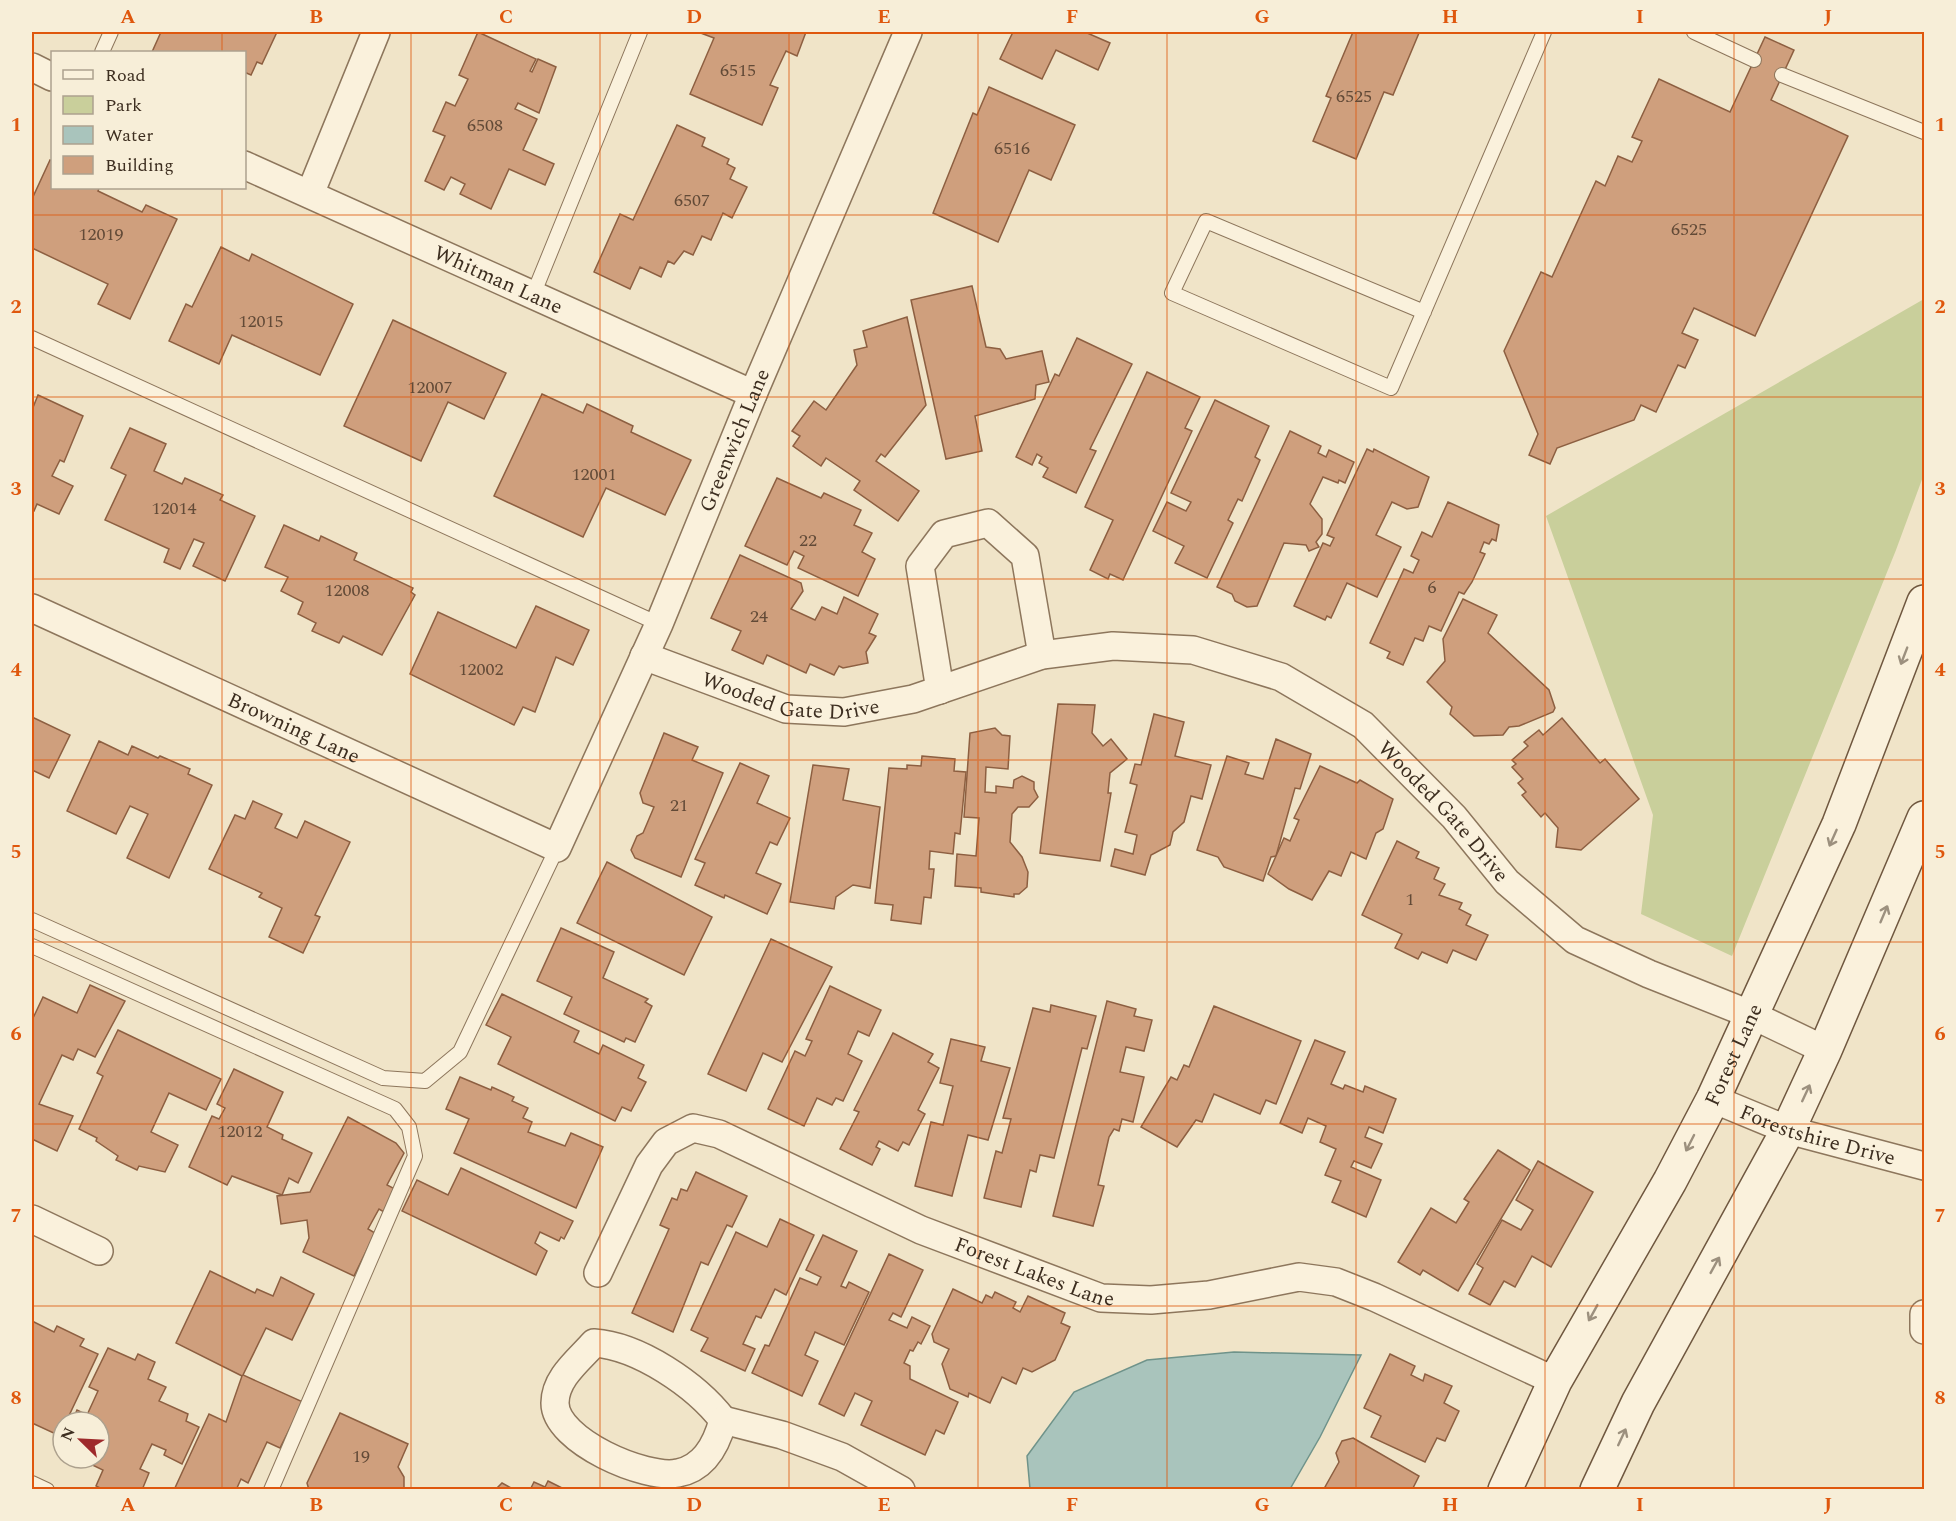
<svg xmlns="http://www.w3.org/2000/svg" width="1956" height="1521" font-family="Spectral,serif">
<rect width="100%" height="100%" fill="#f0e4c8"/>
<polygon fill="#c9cf9b" points="1924,299 1924,474 1896,550 1732,956 1641,914 1653,815 1546,516"/>
<polygon fill="#a9c4bc" stroke="#6f938a" stroke-width="1.5" points="1234,1352 1361,1355 1320,1437 1290,1489 1030,1489 1027,1456 1074,1392 1147,1360"/>
<g fill="#cf9f7d" stroke="#8d5f41" stroke-width="1.5">
<polygon points="161,32 277,32 262,64 257,62 251,75 244,72 244,52 152,52"/>
<polygon points="478,32 536,59 530,71 532,72 538,59 556,67 539,113 518,103 515,109 537,119 523,150 554,164 545,185 509,169 491,209 460,194 465,184 451,177 444,190 425,181 445,136 433,131 446,102 455,106 468,79 459,75"/>
<polygon points="698,32 806,32 797,56 786,51 770,85 778,88 762,125 690,94 714,38"/>
<polygon points="1013,32 1085,32 1110,43 1098,70 1056,50 1042,79 1000,59"/>
<polygon points="1353,32 1419,33 1393,95 1384,92 1356,159 1313,141 1331,98 1326,96"/>
<polygon points="1765,37 1794,50 1771,100 1848,136 1755,336 1694,308 1682,333 1698,340 1685,368 1678,365 1656,412 1641,405 1634,420 1557,448 1550,464 1529,455 1538,434 1504,351 1541,272 1552,277 1596,181 1605,186 1618,156 1632,162 1642,141 1632,137 1659,79 1730,112"/>
<polygon points="989,87 1075,125 1051,180 1029,170 998,242 933,213 973,113 977,115"/>
<polygon points="677,125 705,138 702,146 729,159 727,164 735,168 730,179 747,187 732,218 723,213 711,240 702,236 693,255 684,251 674,264 668,261 661,277 640,267 630,289 594,272 620,214 633,220"/>
<polygon points="50,160 52,161 52,188 99,188 98,191 142,212 146,205 177,219 130,319 98,304 108,284 32,248 32,199"/>
<polygon points="221,247 249,261 252,254 353,304 320,375 232,335 219,364 169,341 186,304 192,307"/>
<polygon points="972,286 986,347 1000,349 1006,359 1042,351 1049,382 1036,385 1035,399 975,416 982,451 946,459 911,300"/>
<polygon points="907,317 926,405 885,457 881,454 876,461 919,491 898,521 854,490 860,481 826,458 821,466 793,446 800,436 792,431 814,401 826,410 857,365 854,350 867,347 863,331"/>
<polygon points="393,320 506,373 484,419 448,402 421,461 344,426"/>
<polygon points="1077,338 1132,364 1090,449 1096,451 1076,493 1043,477 1048,468 1039,463 1042,457 1037,454 1032,465 1016,457 1055,374 1059,376"/>
<polygon points="1147,372 1200,397 1185,428 1192,431 1123,580 1110,574 1108,579 1090,570 1113,520 1085,507"/>
<polygon points="542,394 583,413 587,404 633,426 631,432 691,460 665,515 606,488 583,537 494,496"/>
<polygon points="38,395 83,416 64,462 60,460 52,476 73,486 59,514 37,504 34,511 32,510 32,410"/>
<polygon points="1215,400 1269,426 1255,457 1260,460 1242,501 1238,499 1228,520 1233,523 1207,578 1175,563 1184,546 1153,531 1167,502 1186,511 1191,502 1171,493"/>
<polygon points="130,428 166,444 154,471 182,484 185,478 223,495 220,500 255,516 225,581 193,566 204,543 194,539 180,569 164,562 169,549 105,520 126,475 111,468"/>
<polygon points="1290,431 1321,446 1318,453 1326,457 1329,450 1354,462 1345,483 1339,480 1338,483 1323,477 1310,504 1322,519 1322,534 1316,542 1319,547 1309,551 1306,545 1284,543 1257,606 1247,607 1235,601 1232,594 1217,587"/>
<polygon points="1367,449 1373,452 1374,449 1429,477 1418,507 1407,509 1392,502 1376,535 1401,547 1377,597 1347,583 1331,618 1327,616 1325,620 1294,606 1323,543 1330,546 1334,538 1327,535"/>
<polygon points="777,478 821,498 824,493 861,510 854,525 872,533 862,552 875,559 858,596 798,568 804,556 794,551 787,565 745,546"/>
<polygon points="1448,502 1499,525 1496,541 1492,539 1489,544 1484,542 1480,552 1485,554 1472,582 1464,594 1459,592 1441,631 1429,626 1423,641 1415,638 1403,665 1387,658 1390,652 1370,643 1404,569 1413,573 1419,560 1411,556 1422,532 1432,537"/>
<polygon points="284,525 319,541 321,536 357,553 354,560 413,588 411,592 415,595 382,655 343,636 339,643 312,631 316,623 298,614 303,602 281,591 288,577 265,567"/>
<polygon points="740,555 801,583 803,591 791,609 815,620 822,607 837,614 844,597 878,614 869,633 876,636 866,652 868,663 843,668 839,666 834,675 810,664 806,673 767,655 763,664 732,650 741,631 711,618"/>
<polygon points="1463,599 1497,615 1488,633 1549,690 1555,708 1553,712 1519,726 1509,727 1503,735 1474,736 1450,714 1452,707 1427,682 1445,661 1443,639"/>
<polygon points="536,606 589,630 573,665 556,657 535,712 523,707 514,725 410,674 438,612 516,648"/>
<polygon points="1058,704 1095,705 1092,733 1103,746 1111,739 1127,759 1110,773 1108,793 1111,793 1100,861 1040,853"/>
<polygon points="1154,714 1184,722 1175,756 1211,765 1202,799 1191,796 1184,822 1173,832 1170,845 1151,855 1145,875 1111,866 1115,849 1133,854 1137,835 1125,832 1137,785 1130,783 1135,764 1141,765"/>
<polygon points="32,717 70,735 49,778 32,770"/>
<polygon points="1562,718 1600,763 1605,759 1639,799 1581,850 1556,847 1558,828 1545,813 1541,817 1522,795 1526,792 1518,783 1523,779 1512,767 1516,764 1512,760 1528,746 1524,742 1539,730 1543,735"/>
<polygon points="995,728 1002,735 1010,736 1008,769 986,767 985,792 996,793 996,786 1013,788 1014,780 1022,776 1034,782 1034,789 1038,797 1029,807 1018,807 1012,814 1010,842 1022,857 1028,872 1027,887 1019,894 1014,894 1014,897 981,892 981,888 955,886 957,854 976,856 979,818 964,817 970,733"/>
<polygon points="664,733 698,747 692,760 723,773 681,877 635,858 631,850 637,836 643,833 654,807 643,803 640,793"/>
<polygon points="1276,739 1311,754 1300,789 1295,788 1276,856 1271,857 1263,881 1224,867 1218,857 1197,850 1227,756 1249,763 1245,774 1263,779"/>
<polygon points="99,741 128,755 132,746 158,758 160,756 190,769 188,774 212,785 169,878 127,858 148,814 130,806 116,834 67,811"/>
<polygon points="922,756 955,759 954,771 966,772 960,834 955,833 953,854 930,851 929,869 934,869 931,898 924,897 921,924 891,920 893,905 875,903 889,768 907,769 907,765 921,766"/>
<polygon points="740,763 769,776 757,803 790,818 777,845 770,842 756,873 781,884 767,914 725,895 724,898 695,885 705,863 695,859"/>
<polygon points="813,765 849,769 843,800 880,807 870,888 853,885 836,897 834,909 790,902"/>
<polygon points="1320,766 1357,783 1360,780 1393,799 1383,829 1376,833 1366,859 1351,852 1341,876 1329,871 1312,900 1289,889 1268,874 1284,838 1290,841 1299,820 1294,818"/>
<polygon points="253,801 282,814 275,828 297,838 305,821 350,842 315,915 320,917 303,953 269,937 282,908 259,897 262,893 209,869 235,815 245,819"/>
<polygon points="1397,841 1419,852 1416,858 1439,868 1434,879 1445,884 1439,895 1462,903 1459,909 1471,915 1466,925 1488,935 1476,960 1453,950 1447,963 1422,952 1418,959 1395,948 1402,934 1362,915"/>
<polygon points="607,862 712,917 684,975 577,923"/>
<polygon points="561,928 614,952 603,978 648,999 645,1002 652,1006 635,1042 626,1038 624,1042 564,1014 572,997 537,981"/>
<polygon points="771,939 832,967 782,1062 763,1053 746,1091 708,1074"/>
<polygon points="90,985 125,1001 95,1057 78,1049 73,1060 62,1055 39,1104 73,1116 57,1151 32,1139 32,1014 34,1016 43,997 77,1013"/>
<polygon points="830,986 881,1010 869,1036 858,1031 848,1054 862,1061 843,1101 836,1098 832,1105 817,1098 804,1126 768,1109 795,1051 805,1056 812,1041 806,1039"/>
<polygon points="502,994 579,1031 574,1042 599,1054 603,1045 644,1065 638,1078 646,1082 631,1111 622,1107 615,1121 498,1064 511,1037 486,1025"/>
<polygon points="1107,1001 1136,1009 1134,1016 1152,1020 1144,1051 1126,1047 1120,1072 1144,1077 1133,1122 1122,1119 1119,1131 1114,1129 1109,1137 1098,1185 1104,1186 1093,1226 1053,1216"/>
<polygon points="1051,1005 1096,1016 1087,1049 1082,1048 1054,1158 1040,1155 1036,1172 1030,1170 1021,1207 984,1198 996,1151 1002,1153 1011,1119 1003,1118 1033,1008 1050,1012"/>
<polygon points="1214,1006 1301,1041 1276,1104 1266,1100 1260,1114 1214,1094 1202,1122 1196,1120 1177,1147 1141,1127 1171,1077 1177,1080 1184,1065 1189,1067"/>
<polygon points="118,1030 221,1079 206,1110 169,1093 151,1132 178,1145 165,1172 139,1166 137,1170 116,1160 118,1156 96,1141 97,1138 79,1129 103,1076 97,1073"/>
<polygon points="893,1033 933,1054 928,1062 939,1068 918,1110 925,1114 909,1145 903,1142 898,1151 879,1141 876,1147 880,1149 872,1165 840,1149 859,1112 854,1110"/>
<polygon points="951,1039 985,1047 981,1061 1010,1068 988,1140 968,1135 952,1196 915,1186 931,1122 943,1125 953,1086 940,1083"/>
<polygon points="1315,1040 1345,1052 1331,1084 1343,1089 1345,1085 1363,1092 1365,1086 1396,1099 1383,1133 1369,1127 1365,1137 1382,1144 1371,1168 1354,1161 1351,1167 1381,1180 1366,1217 1332,1202 1341,1181 1325,1175 1336,1149 1320,1142 1326,1126 1308,1118 1302,1133 1280,1123"/>
<polygon points="234,1069 283,1092 267,1127 283,1135 282,1139 312,1153 298,1183 289,1178 282,1195 232,1176 227,1185 189,1167 212,1116 219,1119 225,1108 217,1104"/>
<polygon points="460,1077 491,1090 492,1087 514,1097 512,1101 528,1108 523,1118 532,1122 528,1132 565,1146 571,1133 603,1147 576,1208 454,1153 469,1119 446,1109"/>
<polygon points="348,1117 396,1143 404,1153 387,1185 395,1189 384,1212 379,1209 368,1229 375,1233 354,1276 303,1252 309,1238 307,1220 281,1224 277,1196 310,1192"/>
<polygon points="1498,1150 1530,1170 1458,1291 1423,1270 1420,1275 1398,1262 1431,1208 1456,1223 1469,1202 1464,1199"/>
<polygon points="1538,1161 1593,1192 1551,1267 1532,1256 1515,1287 1504,1281 1490,1305 1469,1294 1483,1268 1477,1264 1502,1220 1521,1230 1533,1210 1516,1200"/>
<polygon points="461,1168 573,1221 564,1239 561,1237 559,1241 540,1232 535,1243 547,1251 536,1275 402,1211 417,1180 448,1195"/>
<polygon points="696,1172 747,1196 732,1227 727,1225 708,1265 701,1262 673,1332 632,1313 669,1229 660,1225 672,1198 677,1200 681,1189 687,1191"/>
<polygon points="780,1219 814,1235 786,1295 775,1289 761,1318 756,1316 743,1344 755,1349 745,1371 701,1351 708,1338 691,1330 736,1232 767,1247"/>
<polygon points="823,1235 857,1251 841,1286 846,1288 849,1282 869,1292 844,1345 815,1332 805,1355 818,1361 802,1396 752,1373 765,1345 769,1346 800,1278 817,1285 821,1277 806,1270"/>
<polygon points="889,1254 923,1270 901,1317 893,1313 889,1320 907,1328 912,1317 930,1326 921,1344 918,1342 913,1351 910,1350 904,1363 910,1366 910,1379 958,1402 944,1434 936,1430 925,1455 861,1425 872,1401 855,1393 844,1416 819,1404"/>
<polygon points="210,1271 255,1293 257,1289 273,1296 281,1277 314,1294 292,1340 266,1328 243,1375 303,1402 280,1448 267,1442 248,1483 241,1479 236,1490 174,1490 209,1414 226,1422 242,1376 176,1343"/>
<polygon points="953,1289 982,1303 986,1295 992,1298 995,1292 1016,1302 1013,1308 1020,1312 1028,1296 1065,1313 1061,1323 1070,1327 1055,1360 1032,1372 1023,1368 1016,1384 1002,1377 990,1403 969,1393 968,1397 950,1389 942,1364 949,1349 934,1342 932,1334"/>
<polygon points="32,1321 54,1332 57,1326 84,1339 80,1346 98,1354 66,1422 63,1422 60,1436 32,1423"/>
<polygon points="108,1348 135,1360 138,1354 155,1362 148,1379 166,1387 159,1401 188,1414 186,1421 199,1427 182,1464 164,1455 166,1450 152,1444 140,1469 149,1473 142,1490 104,1490 96,1486 103,1470 78,1458 99,1458 99,1422 72,1422 77,1410 87,1415 98,1391 89,1387"/>
<polygon points="1390,1354 1415,1366 1411,1375 1423,1381 1425,1374 1452,1386 1444,1403 1459,1411 1445,1441 1437,1438 1425,1462 1371,1437 1381,1416 1364,1408"/>
<polygon points="340,1413 408,1444 398,1467 404,1477 404,1490 309,1490 307,1483"/>
<polygon points="1353,1438 1419,1476 1412,1490 1330,1490 1325,1487 1339,1462 1336,1453 1342,1441"/>
<polygon points="548,1481 566,1490 530,1490 534,1482 545,1487"/>
<polygon points="502,1483 515,1490 495,1490"/>
</g>
<g fill="none" stroke-linecap="round" stroke-linejoin="round">
<defs>
<g id="service">
<polyline points="1694,32 1754,60"/>
<polyline points="102,52 111,32"/>
<polyline points="1782,75 1924,132"/>
<polyline points="533,295 640,32"/>
<polyline points="1424,312 1206,221 1172,293 1391,388 1544,32"/>
<polyline points="32,338 659,624"/>
<polyline points="32,920 383,1078 425,1081 460,1052 557,848"/>
<polyline points="32,946 395,1109 409,1127 415,1156 271,1490"/>
<polyline points="32,1483 47,1490"/>
</g>
<g id="minor">
<polyline points="32,67 52,77"/>
<path id="s1" d="M 244,165 L 753,394"/>
<polyline points="310,194 376,32"/>
<path id="s2" d="M 32,608 L 557,848 L 659,624 L 753,394 L 908,32"/>
<path id="s3" d="M 644,656 L 786,709 L 844,712 L 913,699 L 1042,655 L 1113,646 L 1193,650 L 1281,677 L 1363,725 L 1454,817 L 1507,882 L 1575,940 L 1649,974 L 1752,1015 L 1825,1050"/>
<polyline points="940,690 920,566 944,534 988,523 1025,556 1042,655"/>
<path id="s4" d="M 1713,1099 L 1788,1130 L 1924,1166"/>
<polyline points="32,1219 99,1251"/>
<path id="s5" d="M 598,1273 L 649,1165 L 666,1142 L 693,1128 L 719,1134 L 921,1230 L 1101,1298 L 1151,1300 L 1209,1295 L 1299,1277 L 1336,1282 L 1374,1297 L 1555,1381"/>
<polyline points="1924,1314 1924,1330"/>
<path d="M 594,1343 C 639,1346 696,1385 723,1420 C 717,1443 705,1468 678,1473 C 646,1480 555,1441 555,1403 C 555,1378 579,1360 594,1343 Z"/>
<polyline points="723,1420 782,1435 842,1457 901,1490"/>
</g>
<g id="secondary">
<path id="s6" d="M 1505,1490 L 1555,1381 L 1670,1181 L 1713,1099 L 1839,824 L 1924,602"/>
<polyline points="1597,1490 1638,1403 1788,1130 1825,1050 1924,818"/>
</g>
</defs>
<use href="#service" stroke="#8d765c" stroke-width="16"/>
<use href="#minor" stroke="#8d765c" stroke-width="30"/>
<use href="#secondary" stroke="#6f573f" stroke-width="36"/>
<use href="#service" stroke="#faf1dc" stroke-width="14"/>
<use href="#minor" stroke="#faf1dc" stroke-width="27"/>
<use href="#secondary" stroke="#faf1dc" stroke-width="33"/>
</g>
<defs><path id="oneway-shaft" d="M-6 0H5M1.5-3L5.5 0L1.5 3" fill="none" stroke-width="1.6" stroke-linecap="round" stroke-linejoin="round" transform="scale(1.5)"/></defs>
<g stroke="#9c907e">
<use href="#oneway-shaft" transform="translate(1904 656) rotate(111)"/>
<use href="#oneway-shaft" transform="translate(1833 838) rotate(114)"/>
<use href="#oneway-shaft" transform="translate(1884 914) rotate(-67)"/>
<use href="#oneway-shaft" transform="translate(1806 1093) rotate(-65)"/>
<use href="#oneway-shaft" transform="translate(1690 1143) rotate(117)"/>
<use href="#oneway-shaft" transform="translate(1715 1265) rotate(-61)"/>
<use href="#oneway-shaft" transform="translate(1593 1313) rotate(119)"/>
<use href="#oneway-shaft" transform="translate(1622 1437) rotate(-65)"/>
</g>
<path fill="none" stroke="#df570d" stroke-width="1.5" stroke-opacity="0.55" d="M 222,32 L 222,52M 411,32 L 411,1490M 600,32 L 600,1490M 789,32 L 789,1490M 978,32 L 978,1490M 1167,32 L 1167,1490M 1356,32 L 1356,1490M 1545,32 L 1545,1490M 1734,32 L 1734,1490M 222,188 L 222,1490M 32,215 L 1924,215M 32,397 L 1924,397M 32,579 L 1924,579M 32,760 L 1924,760M 32,942 L 1924,942M 32,1124 L 1924,1124M 32,1306 L 1924,1306"/>
<g text-anchor="middle" stroke-width="4.5" stroke-linejoin="round" paint-order="stroke">
<g font-size="18" fill="#624a37">
<text x="738" y="76">6515</text>
<text x="1354" y="102">6525</text>
<text x="485" y="131">6508</text>
<text x="1012" y="154">6516</text>
<text x="692" y="206">6507</text>
<text x="1689" y="235">6525</text>
<text x="101" y="240">12019</text>
<text x="261" y="327">12015</text>
<text x="430" y="393">12007</text>
<text x="594" y="480">12001</text>
<text x="174" y="514">12014</text>
<text x="808" y="546">22</text>
<text x="1432" y="593">6</text>
<text x="347" y="596">12008</text>
<text x="759" y="622">24</text>
<text x="481" y="675">12002</text>
<text x="679" y="811">21</text>
<text x="1410" y="905">1</text>
<text x="240" y="1137">12012</text>
<text x="361" y="1462">19</text>
</g>
<g font-size="21" fill="#3d2e20" stroke="#f7eed8">
<text dy="7" stroke="none"><textPath href="#s1" startOffset="279">Whitman Lane</textPath></text>
<text dy="7" stroke="none"><textPath href="#s2" startOffset="1022">Greenwich Lane</textPath></text>
<text dy="7" stroke="none"><textPath href="#s3" startOffset="154">Wooded Gate Drive</textPath></text>
<text dy="7" stroke="none"><textPath href="#s2" startOffset="288">Browning Lane</textPath></text>
<text dy="7" stroke="none"><textPath href="#s3" startOffset="873">Wooded Gate Drive</textPath></text>
<text dy="7" stroke="none"><textPath href="#s6" startOffset="492">Forest Lane</textPath></text>
<text dy="7" stroke="none"><textPath href="#s4" startOffset="111">Forestshire Drive</textPath></text>
<text dy="7" stroke="none"><textPath href="#s5" startOffset="550">Forest Lakes Lane</textPath></text>
</g>
</g>
<rect width="1956" height="1521" fill="none" stroke="#f7eed8" stroke-width="66"/>
<rect x="51" y="51" width="195" height="138" fill="#f7eed8" stroke="#ada18e" stroke-width="1.5"/>
<rect x="63" y="70" width="30" height="9" fill="#faf1dc" stroke="#ada18e" stroke-width="1.5"/>
<text x="105" y="81" font-size="18" fill="#3d2e20">Road</text>
<rect x="63" y="96" width="30" height="18" fill="#c9cf9b" stroke="#ada18e" stroke-width="1.5"/>
<text x="105" y="111" font-size="18" fill="#3d2e20">Park</text>
<rect x="63" y="126" width="30" height="18" fill="#a9c4bc" stroke="#ada18e" stroke-width="1.5"/>
<text x="105" y="141" font-size="18" fill="#3d2e20">Water</text>
<rect x="63" y="156" width="30" height="18" fill="#cf9f7d" stroke="#ada18e" stroke-width="1.5"/>
<text x="105" y="171" font-size="18" fill="#3d2e20">Building</text>
<g transform="translate(81 1440) rotate(294)"><circle r="28" fill="#f7eed8" stroke="#ada18e" stroke-width="1.5"/>
<path d="M0-4.5L10 22L0 15L-10 22Z" fill="#9e2a2b"/>
<text y="-9" font-size="16" font-weight="bold" text-anchor="middle" fill="#3d2e20">N</text>
</g>
<rect x="33" y="33" width="1890" height="1455" fill="none" stroke="#df570d" stroke-width="2"/>
<g font-size="20" text-anchor="middle" font-weight="bold" fill="#df570d">
<text x="128" y="23">A</text>
<text x="316" y="23">B</text>
<text x="506" y="23">C</text>
<text x="694" y="23">D</text>
<text x="884" y="23">E</text>
<text x="1072" y="23">F</text>
<text x="1262" y="23">G</text>
<text x="1450" y="23">H</text>
<text x="1640" y="23">I</text>
<text x="1828" y="23">J</text>
<text x="16" y="131">1</text>
<text x="1940" y="131">1</text>
<text x="16" y="313">2</text>
<text x="1940" y="313">2</text>
<text x="16" y="495">3</text>
<text x="1940" y="495">3</text>
<text x="16" y="676">4</text>
<text x="1940" y="676">4</text>
<text x="16" y="858">5</text>
<text x="1940" y="858">5</text>
<text x="16" y="1040">6</text>
<text x="1940" y="1040">6</text>
<text x="16" y="1222">7</text>
<text x="1940" y="1222">7</text>
<text x="16" y="1404">8</text>
<text x="1940" y="1404">8</text>
<text x="128" y="1511">A</text>
<text x="316" y="1511">B</text>
<text x="506" y="1511">C</text>
<text x="694" y="1511">D</text>
<text x="884" y="1511">E</text>
<text x="1072" y="1511">F</text>
<text x="1262" y="1511">G</text>
<text x="1450" y="1511">H</text>
<text x="1640" y="1511">I</text>
<text x="1828" y="1511">J</text>
</g>
</svg>
